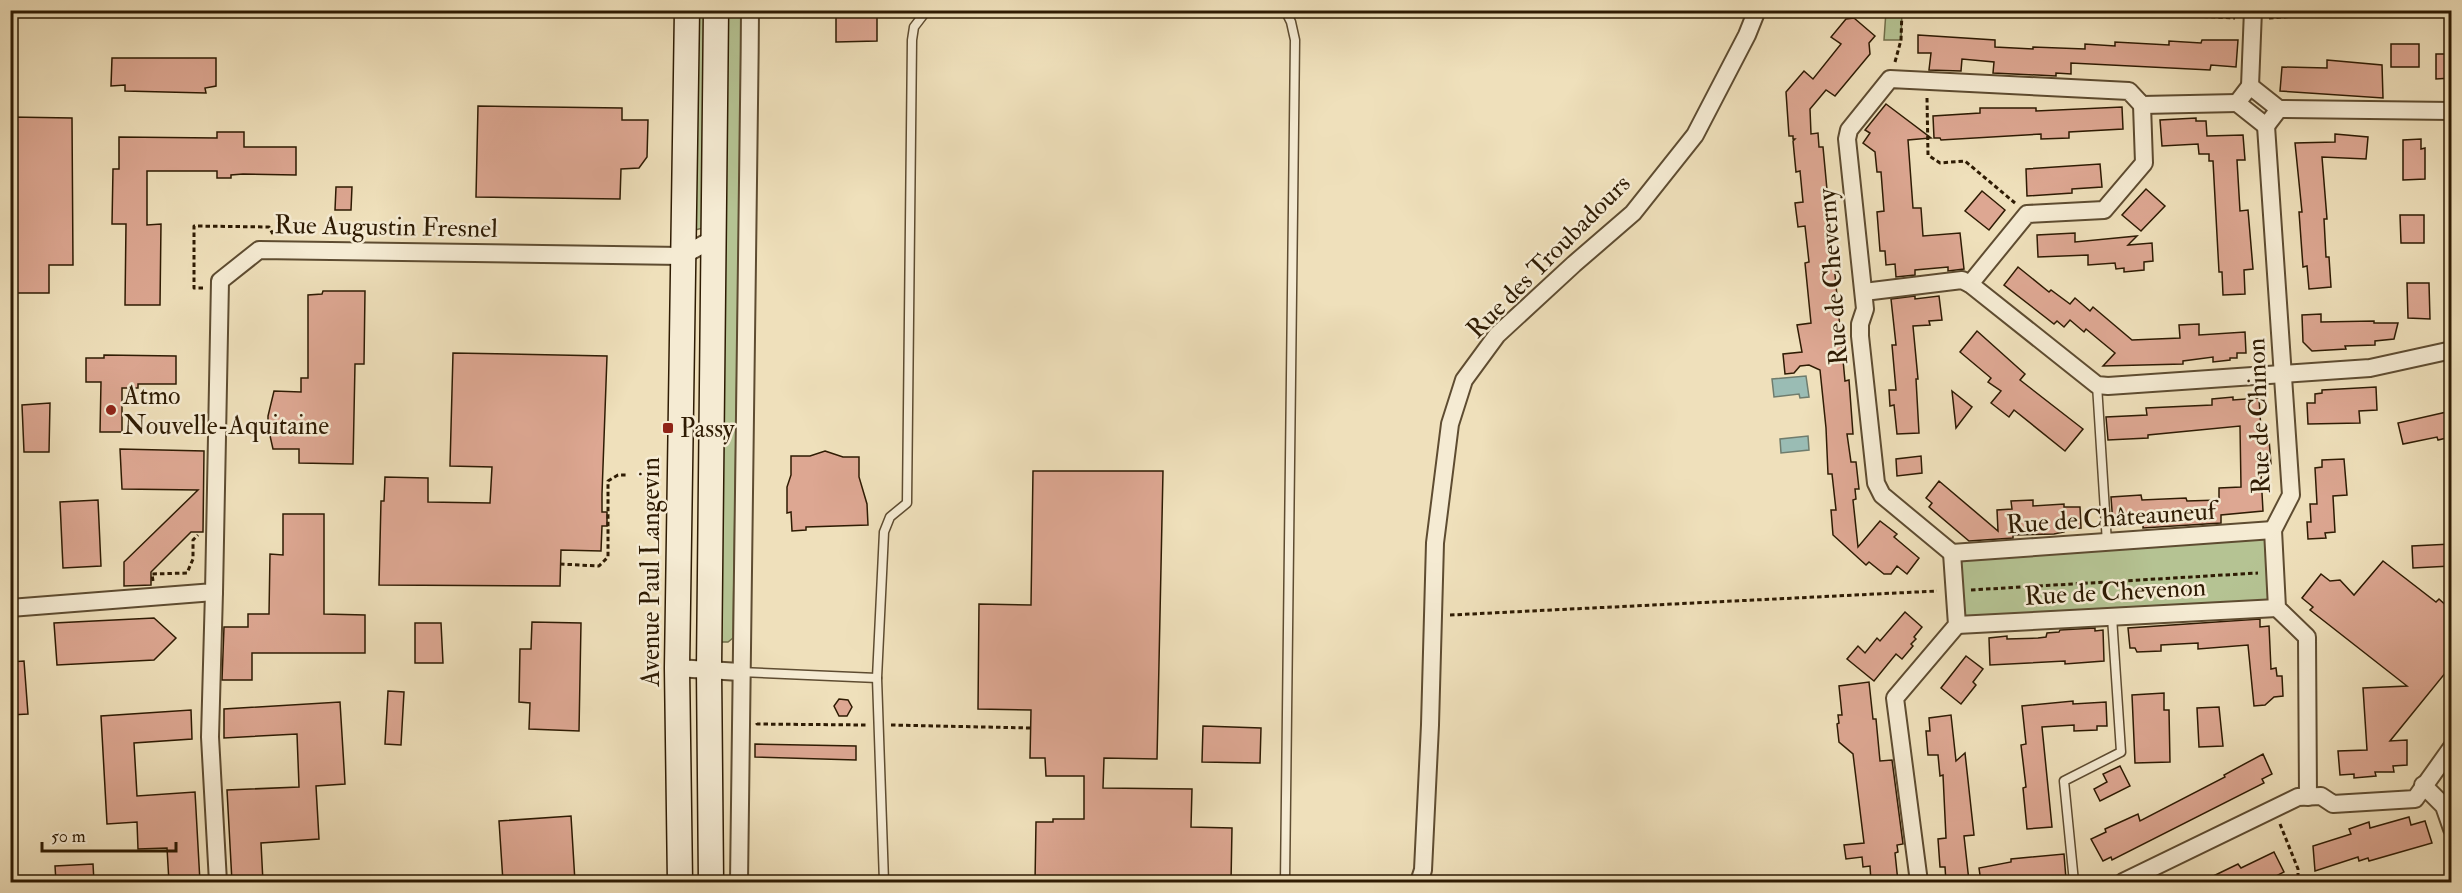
<svg xmlns="http://www.w3.org/2000/svg" width="2462" height="893" font-family="'IM FELL Double Pica',serif">
<rect width="100%" height="100%" fill="#efe0bb"/>
<filter id="stains"><feTurbulence type="fractalNoise" baseFrequency=".00333" numOctaves="4"/><feColorMatrix values="0 0 0 0 .2 0 0 0 0 .09 0 0 0 0 .02 0 0 0 .5 -.17"/></filter>
<radialGradient id="worn" r=".72"><stop offset=".6" stop-color="#630" stop-opacity="0"/><stop offset="1" stop-color="#630" stop-opacity=".3"/></radialGradient>
<g fill="#b5c393" stroke="#726f4b" stroke-width="1.5">
<polygon points="742,10 733,638 728,642 721,642 727,11"/>
<polygon points="696,11 705,11 707,227 691,231"/>
<polygon points="1886,11 1902,11 1901,40 1884,40"/>
<polygon points="2273,530 2277,608 1957,625 1952,553"/>
</g>
<g fill="#9abcb4" stroke="#6f7c6d" stroke-width="1.5">
<polygon points="1806,376 1809,397 1800,398 1799,394 1774,397 1772,379"/>
<polygon points="1808,436 1809,450 1781,453 1780,439"/>
</g>
<g fill="#dda792" stroke="#2e1b03" stroke-width="1.5">
<polygon points="836,10 877,10 877,41 836,42"/>
<polygon points="1854,18 1875,36 1869,43 1870,54 1835,96 1826,90 1810,109 1811,134 1818,133 1819,147 1823,147 1845,381 1849,380 1853,434 1847,434 1851,462 1856,462 1859,489 1855,489 1856,499 1853,500 1858,547 1880,521 1897,534 1894,537 1919,558 1907,574 1897,566 1891,574 1884,574 1869,562 1866,565 1833,535 1831,510 1836,510 1832,474 1828,474 1826,428 1820,370 1809,365 1800,366 1794,373 1785,374 1783,354 1802,352 1797,325 1811,323 1805,263 1809,262 1805,226 1798,227 1795,203 1803,202 1800,171 1796,172 1793,141 1795,139 1793,139 1793,136 1789,136 1786,92 1804,71 1813,79 1841,44 1831,37 1846,19"/>
<polygon points="1918,35 1995,40 1995,47 2033,49 2033,47 2085,49 2085,44 2115,46 2115,42 2169,45 2169,41 2201,43 2202,40 2238,40 2236,67 2211,65 2210,70 2071,63 2071,74 2056,73 2056,76 1993,73 1994,62 1962,59 1961,71 1929,70 1931,53 1918,53"/>
<rect x="2391" y="44" width="28" height="23"/>
<polygon points="2436,54 2451,54 2451,78 2436,79"/>
<polygon points="112,58 216,58 216,86 205,88 206,93 125,91 125,85 111,86"/>
<polygon points="2327,60 2382,65 2383,98 2280,91 2282,67 2327,68"/>
<polygon points="1886,104 1931,138 1908,140 1913,208 1921,208 1923,236 1960,233 1964,269 1948,271 1948,267 1915,270 1915,275 1896,277 1895,264 1886,265 1885,251 1880,251 1877,212 1884,211 1881,172 1877,172 1875,152 1863,143 1870,133 1865,130"/>
<polygon points="478,106 622,108 622,120 648,120 647,157 639,168 621,169 620,199 476,197"/>
<polygon points="2122,107 2123,129 2069,132 2069,138 2041,139 2041,134 1941,140 1940,138 1934,138 1933,116 1980,113 1980,108 2036,108 2036,111"/>
<polygon points="10,117 72,118 73,265 49,265 49,293 10,293"/>
<polygon points="2196,118 2196,121 2206,121 2207,136 2243,135 2245,160 2237,160 2240,211 2248,210 2253,269 2244,270 2245,294 2223,295 2222,272 2219,272 2213,161 2209,161 2209,154 2199,154 2198,144 2162,146 2160,120"/>
<polygon points="217,132 244,132 244,147 296,147 296,175 243,174 231,175 231,178 217,178 217,171 147,171 147,225 161,224 160,305 125,305 126,224 112,224 113,169 119,169 119,137 217,138"/>
<polygon points="2335,134 2368,137 2366,159 2322,157 2327,219 2324,219 2326,257 2329,257 2331,287 2309,289 2307,266 2303,267 2299,212 2302,212 2295,143 2335,142"/>
<polygon points="2421,139 2421,149 2425,148 2425,179 2403,180 2403,140"/>
<polygon points="2100,164 2102,187 2072,189 2072,193 2027,196 2026,169"/>
<polygon points="336,187 352,187 351,210 335,210"/>
<polygon points="2146,189 2165,206 2141,231 2122,215"/>
<polygon points="1982,191 2005,210 1989,230 1965,211"/>
<polygon points="2400,215 2424,215 2424,243 2401,243"/>
<polygon points="2075,233 2075,242 2137,236 2128,245 2152,243 2153,261 2144,262 2144,270 2124,272 2124,268 2116,269 2115,263 2088,265 2088,255 2038,257 2037,235"/>
<polygon points="2018,267 2049,292 2051,290 2070,304 2075,298 2090,311 2093,307 2132,340 2180,338 2179,325 2199,324 2199,335 2245,332 2246,353 2237,353 2237,358 2230,358 2230,360 2213,362 2213,357 2183,361 2183,364 2103,366 2115,353 2086,329 2084,332 2070,320 2064,327 2057,321 2054,324 2004,285"/>
<polygon points="2407,283 2429,283 2430,319 2408,318"/>
<polygon points="323,291 365,291 364,364 355,364 353,464 299,463 299,449 273,449 268,427 268,416 274,391 301,392 301,378 308,378 308,295 322,294"/>
<polygon points="1915,296 1915,299 1939,296 1942,320 1929,321 1930,325 1913,326 1918,379 1916,379 1919,433 1897,434 1894,405 1890,406 1889,390 1896,390 1892,345 1896,345 1891,299"/>
<polygon points="2321,314 2321,322 2374,321 2374,323 2398,323 2394,339 2375,341 2375,345 2345,346 2346,349 2312,351 2303,342 2302,315"/>
<polygon points="1977,331 2025,374 2020,380 2083,429 2065,451 2014,410 2009,417 1991,403 2001,391 1988,382 1991,378 1960,352"/>
<polygon points="453,353 607,356 602,494 602,512 607,512 607,526 602,526 601,551 561,550 560,586 379,585 381,501 384,501 385,477 428,478 428,502 490,503 492,467 450,466"/>
<polygon points="104,355 176,356 176,384 138,384 138,388 122,388 122,432 100,432 101,382 86,382 86,358 104,358"/>
<polygon points="2376,387 2377,410 2359,411 2360,423 2308,424 2307,403 2315,403 2315,394 2322,393 2322,390"/>
<polygon points="1952,391 1972,407 1956,428"/>
<polygon points="2233,397 2233,400 2259,398 2261,430 2264,430 2264,439 2269,439 2271,464 2264,464 2265,474 2261,475 2263,511 2221,515 2221,523 2143,528 2143,522 2113,524 2111,497 2141,495 2142,500 2186,498 2187,501 2219,500 2219,488 2241,487 2240,426 2148,435 2148,438 2108,440 2106,417 2147,415 2146,408 2212,405 2212,399"/>
<polygon points="50,403 49,452 24,452 22,405"/>
<polygon points="2451,411 2451,437 2438,440 2437,437 2403,444 2398,423"/>
<polygon points="120,449 204,451 203,532 191,532 151,572 151,585 124,586 124,562 198,490 122,489"/>
<polygon points="825,451 843,457 859,457 859,477 867,504 868,525 806,527 806,530 792,531 791,512 787,513 787,487 791,475 791,456 810,456"/>
<polygon points="1921,456 1922,473 1897,476 1896,459"/>
<polygon points="2344,459 2347,495 2333,496 2335,532 2325,533 2326,538 2308,539 2307,522 2311,522 2310,504 2317,504 2315,468 2322,467 2322,460"/>
<polygon points="1033,471 1163,471 1157,759 1104,758 1103,788 1192,789 1191,827 1232,828 1231,882 1035,882 1036,822 1053,822 1053,819 1084,819 1084,776 1046,776 1045,758 1030,758 1031,710 978,709 979,604 1031,605"/>
<polygon points="1939,481 1998,531 1997,510 2012,509 2011,501 2033,500 2033,506 2064,504 2064,507 2080,507 2081,528 2064,529 2064,532 2054,534 2013,535 2013,538 1969,541 1929,507 1932,503 1926,498"/>
<polygon points="98,500 101,566 63,568 60,502"/>
<polygon points="283,514 324,514 324,614 365,615 365,653 252,653 252,680 222,680 224,627 248,627 248,614 269,614 270,554 283,555"/>
<polygon points="2451,544 2451,566 2413,568 2412,546"/>
<polygon points="2383,561 2436,602 2439,599 2451,610 2451,677 2446,672 2390,741 2407,740 2407,765 2393,766 2394,772 2375,772 2376,776 2354,778 2354,774 2340,775 2338,751 2367,750 2363,688 2407,686 2310,610 2313,607 2302,598 2321,574 2330,581 2340,580 2354,595"/>
<polygon points="1905,612 1922,627 1914,637 1916,639 1911,644 1913,646 1902,659 1896,654 1874,681 1847,659 1858,646 1865,653 1877,638 1880,641"/>
<polygon points="154,618 176,638 154,660 57,665 54,623"/>
<polygon points="2260,619 2260,627 2269,626 2271,669 2276,668 2277,676 2282,676 2283,696 2274,697 2265,705 2254,706 2248,645 2198,649 2198,643 2161,645 2161,651 2137,652 2135,648 2130,648 2128,628"/>
<polygon points="532,622 581,623 579,731 529,729 530,703 519,702 520,649 531,649"/>
<polygon points="415,623 441,623 443,663 415,663"/>
<polygon points="2095,628 2095,631 2103,630 2104,661 2065,664 2065,661 1990,665 1989,638 2007,636 2007,639 2038,638 2046,637 2047,633 2059,632 2060,630"/>
<polygon points="1966,656 1983,669 1973,682 1976,685 1961,704 1941,688"/>
<polygon points="24,661 28,714 10,715 10,662"/>
<polygon points="1869,682 1873,719 1876,719 1880,761 1892,760 1903,844 1897,845 1898,852 1895,853 1898,882 1871,882 1870,866 1863,867 1862,857 1846,859 1844,845 1864,843 1853,754 1839,742 1837,724 1839,723 1838,715 1842,715 1839,686"/>
<polygon points="388,691 404,692 401,745 385,744"/>
<polygon points="2164,693 2164,710 2169,710 2170,762 2135,763 2132,695"/>
<polygon points="839,699 848,700 852,707 847,716 839,716 834,706"/>
<polygon points="2073,701 2073,704 2106,702 2107,726 2097,726 2097,730 2074,731 2074,725 2042,727 2052,827 2027,829 2023,788 2026,787 2021,745 2026,744 2022,706"/>
<polygon points="340,702 345,784 316,786 319,839 261,843 263,882 232,882 227,790 299,787 297,734 224,738 224,709"/>
<polygon points="2219,707 2223,746 2199,747 2197,708"/>
<polygon points="191,710 192,739 134,743 137,796 195,792 200,882 169,882 167,848 138,849 137,822 107,824 101,716"/>
<polygon points="1951,715 1956,761 1965,753 1974,835 1964,836 1969,881 1946,882 1945,867 1940,867 1938,839 1946,838 1943,775 1940,776 1938,755 1928,755 1926,731 1930,731 1929,718"/>
<polygon points="1203,726 1261,728 1260,763 1202,762"/>
<polygon points="755,744 856,746 856,760 755,757"/>
<polygon points="2263,754 2272,774 2262,779 2264,783 2112,860 2111,857 2103,861 2091,839 2106,832 2105,829 2138,814 2140,821 2225,777 2224,775"/>
<polygon points="2120,766 2130,786 2100,801 2094,789 2107,782 2103,774"/>
<polygon points="571,816 575,882 503,882 499,821"/>
<polygon points="2409,817 2411,825 2425,821 2432,843 2369,861 2368,858 2359,861 2358,857 2315,871 2313,846 2351,834 2349,829 2369,822 2370,828"/>
<polygon points="2274,852 2284,872 2274,877 2276,882 2201,882 2238,864 2241,868"/>
<polygon points="2064,854 2066,879 2046,882 1981,882 1979,868 2011,862 2011,859"/>
<polygon points="93,864 94,882 56,882 55,866"/>
</g>
<g fill="none" stroke-linecap="round" stroke-linejoin="round">
<defs>
<g id="lane">
<polyline points="1285,10 1291,22 1295,40 1285,882"/>
<polyline points="2097,385 2107,543"/>
<polyline points="740,672 877,678"/>
<polyline points="884,882 877,678 884,532 890,517 907,503 912,40 914,27 927,10"/>
<polyline points="2074,882 2064,781 2121,752 2112,617"/>
</g>
<g id="street">
<polygon points="2250,86 2279,109 2266,126 2237,103"/>
<polyline points="2250,86 2253,10"/>
<polyline points="2279,109 2452,111"/>
<polyline points="2266,126 2291,495 2273,530 2277,608 2307,637 2308,797"/>
<polyline points="1970,284 2027,214 2104,210 2144,163 2142,105"/>
<polyline points="1864,292 1962,280 1970,284 2097,385 2108,386 2370,368 2452,350"/>
<polyline points="1952,553 1882,495 1876,483 1860,336 1860,324 1865,309 1847,139 1849,130 1890,79 2129,91 2142,105 2237,103"/>
<polyline points="1952,553 2273,530"/>
<polyline points="214,592 210,737 218,882"/>
<polyline points="10,608 214,592 220,281 259,250 682,256 713,239"/>
<polyline points="1957,625 2277,608"/>
<polyline points="677,668 740,672"/>
<polyline points="2423,785 2444,806 2452,829"/>
<path d="M 739,882 C 740,592 748,301 750,10"/>
<polyline points="1419,882 1423,870 1430,725 1435,543 1450,424 1464,380 1497,335 1574,264 1633,213 1695,135 1747,35 1757,10"/>
<polyline points="1919,882 1895,698 1957,625 1952,553"/>
<polyline points="2123,882 2298,797 2321,796 2333,804 2415,799 2452,747"/>
</g>
<g id="secondary">
<polyline points="680,882 677,668 687,10"/>
<polyline points="711,882 709,669 716,10"/>
</g>
</defs>
<use href="#lane" stroke="#5e4c31" stroke-width="11"/>
<use href="#street" stroke="#5e4c31" stroke-width="20"/>
<use href="#secondary" stroke="#2e1b03" stroke-width="27"/>
<g stroke="#2e1b03" stroke-width="3" stroke-dasharray="4.5 3" stroke-linecap="butt">
<polyline points="2076,10 2235,18"/>
<polyline points="2269,18 2378,10"/>
<polyline points="1895,62 1901,40 1902,10"/>
<polyline points="1927,98 1928,155 1940,163 1965,161 2015,203"/>
<polyline points="203,288 194,288 194,226 269,227 273,234"/>
<polyline points="560,564 599,566 608,557 608,481 618,475 627,475"/>
<polyline points="153,581 152,574 187,573 193,559 193,540 198,535"/>
<polyline points="1971,590 2258,573"/>
<polyline points="1450,615 1937,591"/>
<polyline points="757,723 757,724 866,725"/>
<polyline points="891,725 1030,728"/>
<polyline points="2280,824 2298,869 2298,882"/>
</g>
<use href="#lane" stroke="#f5ebd3" stroke-width="8"/>
<use href="#street" stroke="#f5ebd3" stroke-width="16"/>
<use href="#secondary" stroke="#f5ebd3" stroke-width="24"/>
</g>
<g fill="#8f2418" stroke="#f5ebd3" stroke-width="2">
<circle cx="111" cy="410" r="6"/>
<rect x="662" y="422" width="12" height="12" rx="3"/>
</g>
<g text-anchor="middle" stroke-width="5" stroke-linejoin="round" paint-order="stroke">
<g font-size="26" fill="#2e1b03" stroke="#f5ebd3">
<text transform="translate(386 226) rotate(1)" y="9">Rue Augustin Fresnel</text>
<text transform="translate(1548 256) rotate(-45)" y="9">Rue des Troubadours</text>
<text transform="translate(1832 277) rotate(-94)" y="9">Rue de Cheverny</text>
<text transform="translate(2258 416) rotate(-92)" y="9">Rue de Chinon</text>
<text transform="translate(2111 517) rotate(-4)" y="9">Rue de Châteauneuf</text>
<text transform="translate(650 572) rotate(-90)" y="9">Avenue Paul Langevin</text>
<text transform="translate(2115 591) rotate(-3)" y="9">Rue de Chevenon</text>
</g>
<g font-size="26" fill="#2e1b03" stroke="#f5ebd3" text-anchor="start">
<text x="123" y="404">Atmo<tspan x="123" dy="30">Nouvelle-Aquitaine</tspan></text>
<text x="680" y="437">Passy</text>
</g>
</g>
<rect width="2462" height="893" fill="none" stroke="#efe0bb" stroke-width="36"/>
<rect x="12" y="12" width="2438" height="869" fill="none" stroke="#2e1b03" stroke-width="3"/>
<rect x="18" y="18" width="2426" height="857" fill="none" stroke="#2e1b03" stroke-width="1.5"/>
<path d="M42 842v9h134v-9" fill="none" stroke="#2e1b03" stroke-width="3"/>
<text x="51" y="842" font-size="18" fill="#2e1b03" stroke="#f5ebd3" stroke-width="4.5" paint-order="stroke">50 m</text>
<rect width="100%" height="100%" filter="url(#stains)"/>
<rect width="100%" height="100%" fill="url(#worn)"/>
</svg>
